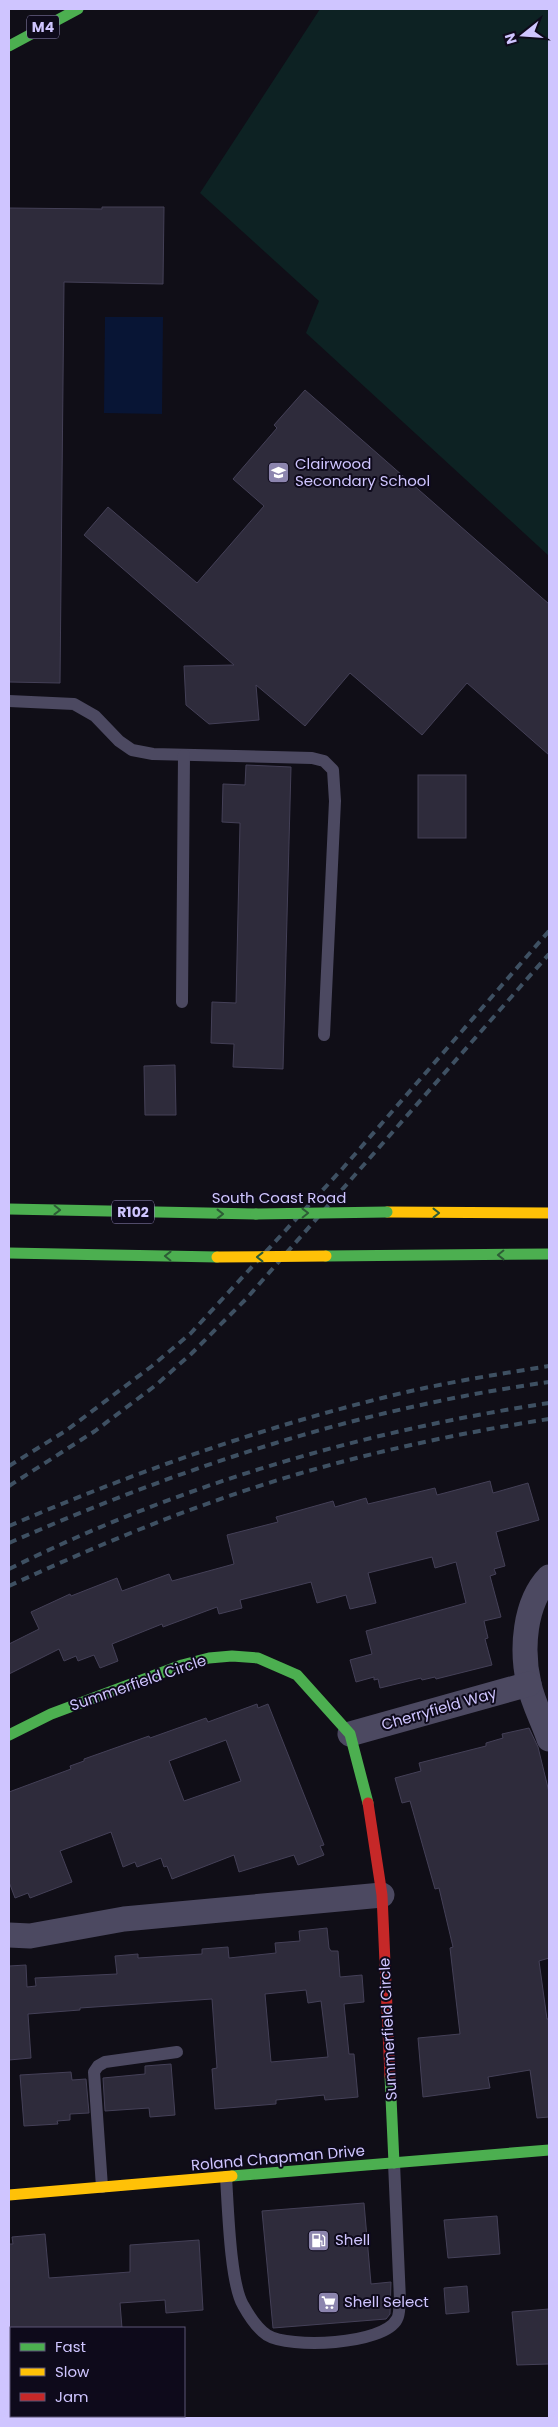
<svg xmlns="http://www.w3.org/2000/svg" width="558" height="2427" font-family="Poppins,sans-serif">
<rect width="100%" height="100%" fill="#100e17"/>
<polygon fill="#0d2223" points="320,9 549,9 549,556 306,333 319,301 200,193"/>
<polygon fill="#081535" points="105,317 163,317 162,414 104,413"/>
<g fill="#2e2b3b" stroke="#444057" fill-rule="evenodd">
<polygon points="102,207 164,207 163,284 64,282 60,683 9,682 9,208 102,209"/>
<polygon points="305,390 549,604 549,755 467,683 422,735 350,673 305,726 256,685 259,720 209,724 186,705 184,666 234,665 84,535 108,507 197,583 264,506 233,479 277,428 274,425"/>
<polygon points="246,765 291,767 283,1069 233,1067 234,1044 211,1043 212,1002 236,1003 240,823 222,822 223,784 245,785"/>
<rect x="418" y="775" width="48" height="63"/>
<polygon points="175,1065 176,1115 145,1115 144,1066"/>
<polygon points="490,1481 493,1493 528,1483 539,1520 496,1532 505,1566 494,1569 496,1574 490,1576 501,1617 484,1621 488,1638 485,1639 492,1665 436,1679 435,1677 422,1680 421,1678 380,1688 378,1679 374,1680 374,1677 356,1682 350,1660 372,1654 366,1631 466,1603 456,1562 435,1568 432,1557 368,1573 376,1603 350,1609 346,1595 317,1603 311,1582 240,1600 242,1608 219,1614 217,1607 163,1627 162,1624 112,1644 118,1661 100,1668 94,1655 78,1661 76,1656 64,1661 59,1649 9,1674 9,1644 39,1629 31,1612 70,1594 71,1596 117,1578 122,1591 169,1574 172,1581 234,1564 227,1535 278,1522 276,1517 333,1501 335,1507 366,1498 368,1504 435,1488 437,1495"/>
<path d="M 257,1704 L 258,1708 L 268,1704 L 324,1845 L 320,1846 L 324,1855 L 298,1865 L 294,1855 L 239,1872 L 234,1855 L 172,1879 L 167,1866 L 164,1867 L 161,1858 L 137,1867 L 135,1862 L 123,1867 L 111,1832 L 60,1851 L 72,1882 L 30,1898 L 28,1893 L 15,1898 L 9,1882 L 9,1792 L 71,1769 L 70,1766 L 84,1761 L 84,1759 L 149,1736 L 150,1738 L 206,1718 L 208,1722 ZM 226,1740 L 241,1781 L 184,1801 L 169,1761 Z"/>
<polygon points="529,1728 538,1747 549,1792 549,1958 539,1961 547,2019 549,2019 549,2117 537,2118 530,2070 488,2077 490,2088 423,2097 418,2038 460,2034 450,1948 453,1947 439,1888 435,1889 410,1801 402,1803 395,1778 421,1771 419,1763 486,1746 486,1743 503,1738 502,1734"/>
<path d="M 327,1928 L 329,1948 L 331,1951 L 338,1951 L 340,1977 L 362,1975 L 364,2002 L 344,2004 L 349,2054 L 354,2054 L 358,2097 L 325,2100 L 324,2095 L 276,2100 L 276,2104 L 215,2109 L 212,2069 L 217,2068 L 212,1999 L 80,2008 L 80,2010 L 28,2014 L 31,2058 L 9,2060 L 9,1966 L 26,1965 L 27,1987 L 36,1986 L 35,1978 L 117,1974 L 115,1956 L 138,1954 L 138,1958 L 202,1954 L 202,1949 L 228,1947 L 229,1958 L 276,1953 L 275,1943 L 300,1941 L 299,1931 ZM 306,1990 L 308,2003 L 321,2001 L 328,2057 L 271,2062 L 265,1994 Z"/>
<polygon points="171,2064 175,2115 150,2117 149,2108 105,2111 103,2078 145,2074 145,2066"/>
<polygon points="71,2072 72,2080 86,2079 89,2113 70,2114 70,2120 57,2121 58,2124 24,2126 20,2075"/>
<polygon points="364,2203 371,2284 391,2282 390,2314 386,2319 273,2328 262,2211"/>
<polygon points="497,2216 500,2254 448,2258 444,2220"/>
<polygon points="45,2234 49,2278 130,2272 130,2245 199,2240 203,2310 166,2313 165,2300 120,2303 122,2328 9,2328 9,2244 13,2244 12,2237"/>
<polygon points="467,2286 469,2312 446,2314 444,2288"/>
<polygon points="549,2309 549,2364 517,2365 512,2312"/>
</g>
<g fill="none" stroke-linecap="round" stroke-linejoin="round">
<g stroke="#4c4961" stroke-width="12">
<polyline points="9,701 74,704 95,716 119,741 132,750 153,754 312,758 324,761 333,770 335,801 324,1035"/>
<polyline points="182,1002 184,755"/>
<path d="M 226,2177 C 228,2206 230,2283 243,2305 C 248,2314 258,2329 267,2335 C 289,2349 384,2345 397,2319 C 400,2314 399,2305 400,2300 L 394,2163"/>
<polyline points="102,2187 94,2072 98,2066 105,2062 177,2052"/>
</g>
<g stroke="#4c4961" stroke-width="25">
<path d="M 549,1577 C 524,1603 521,1650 529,1684 C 533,1703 543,1721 549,1739"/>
<polyline points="350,1734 529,1684"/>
<polyline points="9,1935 30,1936 124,1919 382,1895"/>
</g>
<g stroke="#4caf50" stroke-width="11">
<polyline points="9,46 78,9"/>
<polyline points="9,1209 256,1214"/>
<polyline points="9,1253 217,1257"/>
<polyline points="326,1256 549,1254"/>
<polyline points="9,1735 51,1714 182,1665 209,1658 232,1656 258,1658 297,1675 350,1734 368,1803"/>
<polyline points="390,2076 394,2163"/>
<polyline points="232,2176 549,2150"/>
</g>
<g stroke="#ffc107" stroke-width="11">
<polyline points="387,1212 549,1213"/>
<polyline points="9,2195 232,2176"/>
</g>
<polyline stroke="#c62828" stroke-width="11" points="368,1803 382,1895 390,2076"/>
<g stroke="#3e5062" stroke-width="4" stroke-dasharray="8 6" stroke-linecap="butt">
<polyline points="9,1466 67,1430 152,1366 191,1333 343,1168 549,931"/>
<polyline points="9,1486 95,1431 156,1385 191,1354 246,1299 549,954"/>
<path d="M 9,1526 C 130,1474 254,1430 382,1398 C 436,1384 493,1375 549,1366"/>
<path d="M 9,1543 C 182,1467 361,1408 549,1382"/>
<path d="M 9,1569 C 178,1485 363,1431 549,1403"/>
<path d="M 9,1586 C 102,1543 199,1503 298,1474 C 380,1450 465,1432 549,1419"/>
</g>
<polyline stroke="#4caf50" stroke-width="11" points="256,1214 387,1212"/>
<polyline stroke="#ffc107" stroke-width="11" points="217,1257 326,1256"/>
</g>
<defs><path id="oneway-chevron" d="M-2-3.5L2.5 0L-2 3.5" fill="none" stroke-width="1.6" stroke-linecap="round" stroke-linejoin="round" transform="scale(1.25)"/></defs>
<g stroke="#2d5c36">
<use href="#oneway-chevron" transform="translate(57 1210) rotate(1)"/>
<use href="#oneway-chevron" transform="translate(305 1213) rotate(-1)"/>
<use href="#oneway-chevron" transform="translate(436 1213)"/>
<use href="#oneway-chevron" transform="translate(220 1214)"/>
<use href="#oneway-chevron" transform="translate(501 1255) rotate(179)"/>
<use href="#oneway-chevron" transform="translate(168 1256) rotate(-179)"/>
<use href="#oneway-chevron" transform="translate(260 1257) rotate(180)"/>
</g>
<defs>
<symbol id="school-square" viewBox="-11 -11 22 22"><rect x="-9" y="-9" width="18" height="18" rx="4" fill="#8c85ae" stroke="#0e0a1b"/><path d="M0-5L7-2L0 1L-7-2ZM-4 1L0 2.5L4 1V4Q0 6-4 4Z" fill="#fff"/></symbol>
<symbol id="fuel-square" viewBox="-11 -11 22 22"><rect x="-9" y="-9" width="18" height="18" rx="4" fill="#8c85ae" stroke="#0e0a1b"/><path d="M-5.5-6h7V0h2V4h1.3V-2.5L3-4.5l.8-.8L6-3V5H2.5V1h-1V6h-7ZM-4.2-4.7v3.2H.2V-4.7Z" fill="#fff"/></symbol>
<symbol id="supermarket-square" viewBox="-11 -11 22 22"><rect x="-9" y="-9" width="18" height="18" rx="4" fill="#8c85ae" stroke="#0e0a1b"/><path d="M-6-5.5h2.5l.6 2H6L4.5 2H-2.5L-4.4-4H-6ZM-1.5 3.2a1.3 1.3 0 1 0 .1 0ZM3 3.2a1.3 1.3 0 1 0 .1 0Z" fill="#fff"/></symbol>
</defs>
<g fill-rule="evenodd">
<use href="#school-square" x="266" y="460" width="25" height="25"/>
<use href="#fuel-square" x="306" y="2228" width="25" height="25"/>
<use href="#supermarket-square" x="316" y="2290" width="25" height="25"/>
</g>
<g text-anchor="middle" stroke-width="4" stroke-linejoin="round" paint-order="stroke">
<g fill="#0e0a1b" stroke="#958dbb" stroke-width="1">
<rect x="27" y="15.5" width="32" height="23" rx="4"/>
<rect x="112" y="1200.5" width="42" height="23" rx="4"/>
</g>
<g font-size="14" font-weight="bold" fill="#cfc5ff">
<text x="43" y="32">M4</text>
<text x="133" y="1217">R102</text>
</g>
<g font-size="15" fill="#cfc5ff" stroke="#0e0a1b" text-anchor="start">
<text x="295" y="469">Clairwood<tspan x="295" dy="17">Secondary School</tspan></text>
<text x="335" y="2245">Shell</text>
<text x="344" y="2307">Shell Select</text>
</g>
<g font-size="15" fill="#cfc5ff" stroke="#0e0a1b">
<text x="279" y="1203">South Coast Road</text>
<text transform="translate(138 1683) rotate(-19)" y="5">Summerfield Circle</text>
<text transform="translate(439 1709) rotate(-16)" y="5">Cherryfield Way</text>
<text transform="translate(388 2029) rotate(-93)" y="5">Summerfield Circle</text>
<text transform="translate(278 2158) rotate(-5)" y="5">Roland Chapman Drive</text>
</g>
</g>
<rect width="558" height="2427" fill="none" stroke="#cfc5ff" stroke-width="20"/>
<rect x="10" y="2327" width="175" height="90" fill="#0e0a1b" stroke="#5b5576"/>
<rect x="20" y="2343" width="25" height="8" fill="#4caf50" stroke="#5b5576"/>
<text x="55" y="2352" font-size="15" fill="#cfc5ff">Fast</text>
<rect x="20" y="2368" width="25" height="8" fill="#ffc107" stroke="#5b5576"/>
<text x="55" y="2377" font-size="15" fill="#cfc5ff">Slow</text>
<rect x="20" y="2393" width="25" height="8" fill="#c62828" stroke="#5b5576"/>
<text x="55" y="2402" font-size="15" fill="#cfc5ff">Jam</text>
<g transform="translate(523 35) rotate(253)" stroke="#0e0a1b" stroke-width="4" paint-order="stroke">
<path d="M0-4L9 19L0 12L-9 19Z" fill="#cfc5ff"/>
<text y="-8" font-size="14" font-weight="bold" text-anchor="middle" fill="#cfc5ff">N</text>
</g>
</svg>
